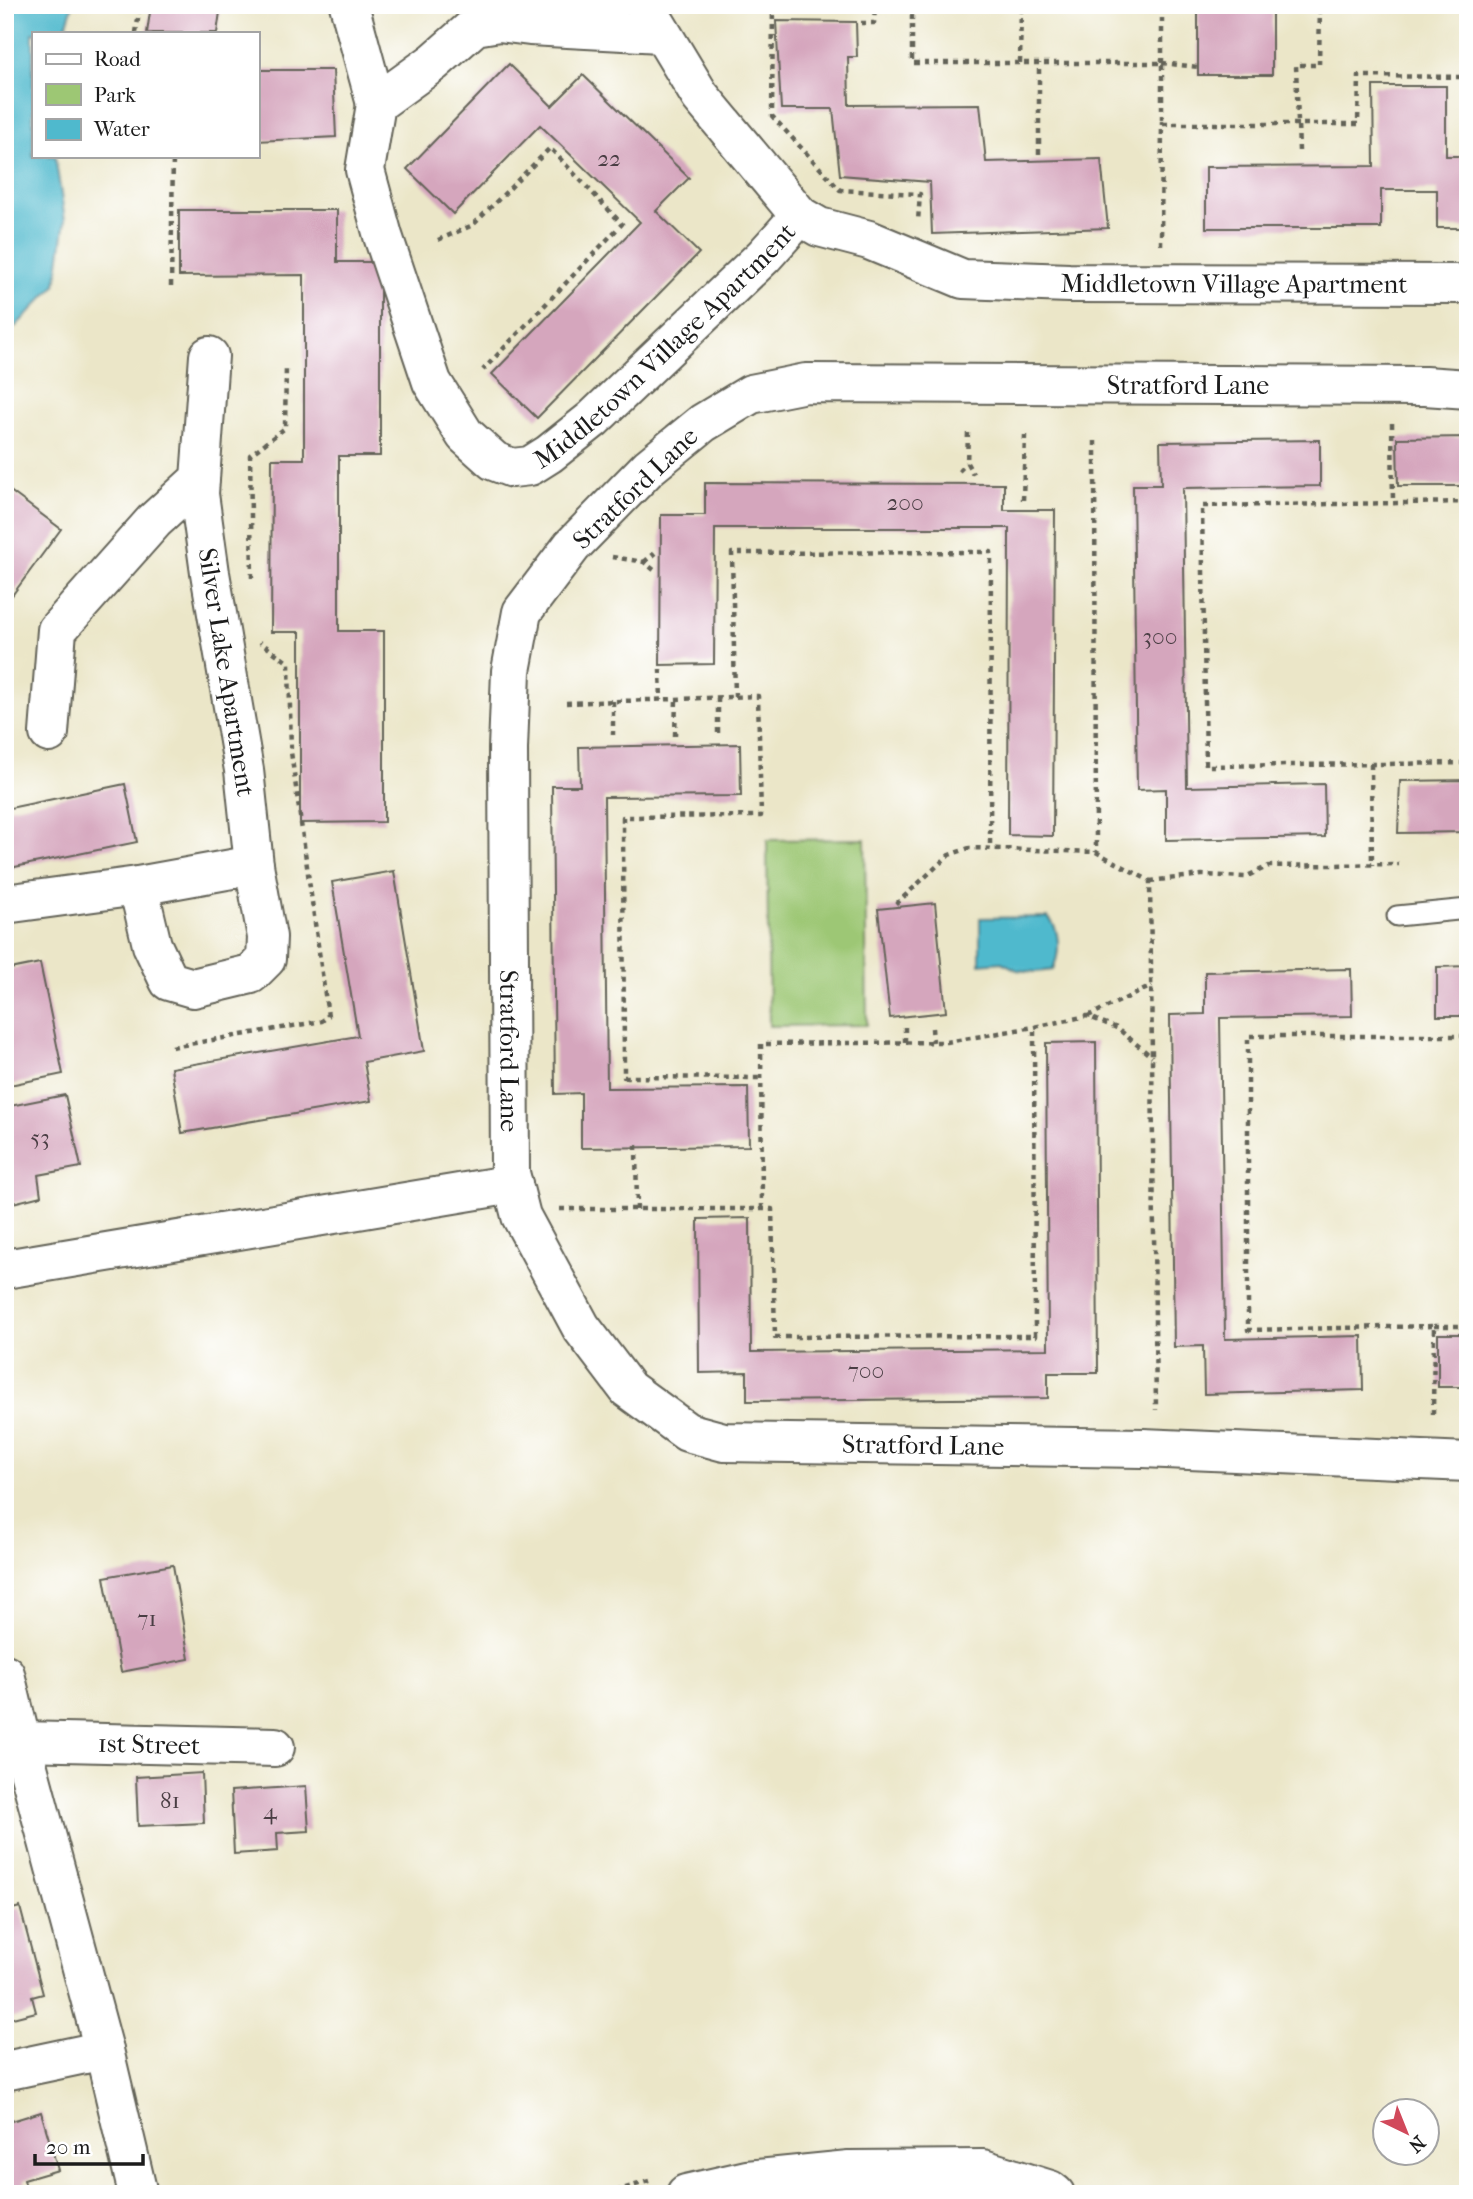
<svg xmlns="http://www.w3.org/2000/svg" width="1473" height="2199" font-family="'IM FELL French Canon',serif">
<rect width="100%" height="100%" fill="#fff"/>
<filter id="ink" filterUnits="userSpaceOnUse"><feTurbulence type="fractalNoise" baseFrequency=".0143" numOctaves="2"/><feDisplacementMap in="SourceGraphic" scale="14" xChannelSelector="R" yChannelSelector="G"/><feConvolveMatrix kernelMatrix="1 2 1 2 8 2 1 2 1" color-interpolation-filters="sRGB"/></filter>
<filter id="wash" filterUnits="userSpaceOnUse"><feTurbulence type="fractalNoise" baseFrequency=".00686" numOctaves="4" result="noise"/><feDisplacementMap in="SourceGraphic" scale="28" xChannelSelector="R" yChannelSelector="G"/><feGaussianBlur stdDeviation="1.57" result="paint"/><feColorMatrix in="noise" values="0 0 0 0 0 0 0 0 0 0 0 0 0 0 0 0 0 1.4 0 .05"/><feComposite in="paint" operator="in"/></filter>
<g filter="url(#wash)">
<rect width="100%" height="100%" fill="#ebe6c8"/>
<polygon fill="#9dc774" stroke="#5c7248" stroke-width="2" points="865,839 867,1025 769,1026 767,840"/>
<g fill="#4fb9cd" stroke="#366a74" stroke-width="2">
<polygon points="5,5 73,5 64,33 33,33 33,156 55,156 65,220 56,285 15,327 5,326"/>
<path d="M 1048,917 C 1061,930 1060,953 1053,970 L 1036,972 L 1017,970 L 1002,962 L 980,964 L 980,918 Z"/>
</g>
<g id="blocks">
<g fill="#d5a6bd">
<polygon points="151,5 221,5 217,33 147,33"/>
<rect x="1198" y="5" width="74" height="70"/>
<polygon points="776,21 856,22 857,57 848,57 849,105 980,104 986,162 1101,159 1108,228 932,234 930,182 840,175 833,109 781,109"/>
<polygon points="509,64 552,106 583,75 689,178 656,211 699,253 537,418 492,374 640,222 540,125 453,214 407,169"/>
<polygon points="257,70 333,70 336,137 257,141"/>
<polygon points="1373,86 1446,86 1446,156 1468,156 1468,228 1437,228 1437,190 1381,190 1381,228 1206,228 1206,167 1374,166"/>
<polygon points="179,210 337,210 337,262 380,262 380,456 339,456 339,631 384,631 384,822 300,823 300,632 271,632 272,459 304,459 304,275 179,276"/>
<polygon points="1468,437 1468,486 1398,486 1397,438"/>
<polygon points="1320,440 1320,486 1183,488 1187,787 1324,784 1325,837 1166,840 1166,789 1137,790 1133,485 1161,485 1160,442"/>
<polygon points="705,483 1004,484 1004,510 1055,510 1053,836 1008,835 1009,528 715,528 714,664 660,665 661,515 705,515"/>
<polygon points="9,490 61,529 5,605 5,495"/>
<polygon points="740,744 741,796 604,797 607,1088 748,1087 749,1146 581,1148 581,1093 555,1094 552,786 580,786 579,747"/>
<polygon points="1468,780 1468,832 1398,833 1400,781"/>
<polygon points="125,784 137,842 5,869 5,809"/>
<polygon points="394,871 424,1051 364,1062 371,1101 182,1133 171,1068 358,1036 332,882"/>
<polygon points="935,903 946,1012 890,1018 878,909"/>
<polygon points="40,963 63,1074 5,1086 5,970"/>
<polygon points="1468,966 1468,1016 1437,1016 1437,967"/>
<polygon points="1351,969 1352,1016 1220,1018 1225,1339 1362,1336 1363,1390 1204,1394 1203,1346 1174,1347 1170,1015 1205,1014 1205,972"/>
<polygon points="1096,1042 1098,1373 1048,1373 1048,1398 747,1401 747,1372 699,1373 698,1219 750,1218 751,1352 1048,1349 1046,1043"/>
<polygon points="65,1095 81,1167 38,1175 41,1196 5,1205 5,1107"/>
<rect x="1438" y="1334" width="30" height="53"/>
<polygon points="173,1565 189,1659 121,1672 104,1577"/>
<polygon points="202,1773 204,1823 138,1826 136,1777"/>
<polygon points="306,1786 309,1831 277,1833 278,1851 234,1854 231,1791"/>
<polygon points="20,1907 43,1994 32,1997 36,2012 5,2020 5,1911"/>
<polygon points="41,2112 58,2170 24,2180 28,2194 5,2194 5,2123"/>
</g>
</g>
</g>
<g filter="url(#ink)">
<use href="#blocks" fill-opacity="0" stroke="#646358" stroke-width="2"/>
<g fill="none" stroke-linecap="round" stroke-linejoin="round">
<defs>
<polyline id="service" points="1397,916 1468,909"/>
<g id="minor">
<polyline points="349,5 376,104"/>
<path id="s1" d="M 645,5 L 700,96 L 800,216 L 819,227 L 869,240 L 963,279 L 1069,283 L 1468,284"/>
<path id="s2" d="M 661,33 L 530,26 L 499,22 L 475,26 L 434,62 L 376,104 L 365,170 L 383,236 L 432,382 L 465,435 L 494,461 L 512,468 L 530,466 L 549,454 L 593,419 L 764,256 L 800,216"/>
<path id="s3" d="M 1468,389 L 1425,386 L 806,383 L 751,394 L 703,423 L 649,467 L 572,546 L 522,612 L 511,671 L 508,749 L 510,1173 L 521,1216 L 581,1327 L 628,1389 L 687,1432 L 724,1442 L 1143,1448 L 1468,1462"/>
<polyline points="49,733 57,630 154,521 200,479 209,356"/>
<polyline points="138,886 152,945 169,981 193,988 251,974 266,959 267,937 254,865 244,770 210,573 199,494 200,479"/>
<polyline points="5,904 138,886 254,865"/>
<polyline points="5,1269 513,1184"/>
<path id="s4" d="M 21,1741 L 275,1747"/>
<polyline points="5,2071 104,2050"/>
<polyline points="686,2194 747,2180 849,2170 983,2169 1050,2190 1055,2194"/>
</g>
<polyline id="tertiary" points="5,1674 21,1741 104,2050 138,2194"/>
</defs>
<use href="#service" stroke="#646358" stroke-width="23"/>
<use href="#minor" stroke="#646358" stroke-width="42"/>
<use href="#tertiary" stroke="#646358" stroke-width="42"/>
<g stroke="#646358" stroke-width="4.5" stroke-dasharray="5 5" stroke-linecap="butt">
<polyline points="773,5 772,116 840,190 920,194 918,221"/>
<polyline points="912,5 912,63 1162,63 1162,124 1358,124 1359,76 1468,77"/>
<polyline points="1464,5 1467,146"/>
<polyline points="861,23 874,23 875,5"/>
<polyline points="136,33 140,5"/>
<polyline points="1020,63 1021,5"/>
<polyline points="1162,63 1162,5"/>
<polyline points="1162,63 1198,67"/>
<polyline points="1299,151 1296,65 1319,65 1320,5"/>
<polyline points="1039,154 1039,63"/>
<polyline points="438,240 473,225 550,148 622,224 483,370"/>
<polyline points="1161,245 1162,121"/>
<polyline points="171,286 173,156"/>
<polyline points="1392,423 1393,503"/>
<polyline points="968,433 967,463 973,474"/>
<polyline points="1095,441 1096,852"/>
<polyline points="959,471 967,463"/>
<polyline points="1023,500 1025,435"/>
<polyline points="1468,502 1202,506 1206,766 1468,763"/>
<polyline points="612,557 644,562 654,570"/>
<polyline points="644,562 655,553"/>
<polyline points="252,578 250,455 285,428 286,366"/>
<polyline points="660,669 661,700"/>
<polyline points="735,697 732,553 991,552 990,848"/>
<polyline points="718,698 718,737"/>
<polyline points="613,701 613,735"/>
<polyline points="566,703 758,696 761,816 623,817 624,1077 761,1078"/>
<polyline points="675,736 676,699"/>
<polyline points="1371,764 1372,865"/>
<polyline points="1150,881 1202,875 1245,877 1269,866 1399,864"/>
<polyline points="896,904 949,855 969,848 1096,852 1150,881 1156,1410"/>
<polyline points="1088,1016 1152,986"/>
<polyline points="932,1028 933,1042"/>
<polyline points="905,1042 905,1026"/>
<polyline points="172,1047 322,1021 328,1016 291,752 289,663 260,642"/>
<polyline points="636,1145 637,1210"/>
<polyline points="560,1209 772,1209 775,1337 1035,1336 1034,1027 1087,1016 1117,1028 1152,1057"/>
<polyline points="762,1209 761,1044 947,1042 1034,1027"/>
<polyline points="1434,1326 1468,1326"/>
<polyline points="1433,1414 1434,1326 1248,1330 1248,1036 1468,1036"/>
<polyline points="606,2194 652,2180"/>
</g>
<use href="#service" stroke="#fff" stroke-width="19"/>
<use href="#minor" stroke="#fff" stroke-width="38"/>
<use href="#tertiary" stroke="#fff" stroke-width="38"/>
</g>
</g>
<g text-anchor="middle" stroke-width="5" stroke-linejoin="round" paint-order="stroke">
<g font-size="23" fill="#4a3e44">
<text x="609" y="166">22</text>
<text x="905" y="510">200</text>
<text x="1160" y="644">300</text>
<text x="40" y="1145">53</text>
<text x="866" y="1378">700</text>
<text x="147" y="1626">71</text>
<text x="170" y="1808">81</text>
<text x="270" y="1819">4</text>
</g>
<g font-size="26" fill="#1c1c1c" stroke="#fff">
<text dy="9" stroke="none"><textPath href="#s1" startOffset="709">Middletown Village Apartment</textPath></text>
<text dy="9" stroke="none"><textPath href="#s2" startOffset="922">Middletown Village Apartment</textPath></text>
<text x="1188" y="394">Stratford Lane</text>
<text transform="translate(635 488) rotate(-44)" y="9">Stratford Lane</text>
<text transform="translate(227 672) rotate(81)" y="9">Silver Lake Apartment</text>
<text dy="9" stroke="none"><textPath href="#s3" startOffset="1477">Stratford Lane</textPath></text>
<text dy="9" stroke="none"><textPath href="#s3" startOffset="2158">Stratford Lane</textPath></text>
<text dy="9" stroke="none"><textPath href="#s4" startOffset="128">1st Street</textPath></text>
</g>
</g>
<rect width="1473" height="2199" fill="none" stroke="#fff" stroke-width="28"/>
<rect x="32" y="32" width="228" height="126" fill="#ffffff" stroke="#a4a4a4" stroke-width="2"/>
<rect x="46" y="54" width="35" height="10" fill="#ffffff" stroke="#a4a4a4" stroke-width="2"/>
<text x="94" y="66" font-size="21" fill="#1c1c1c">Road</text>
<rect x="46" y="84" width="35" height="21" fill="#9dc774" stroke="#a4a4a4" stroke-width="2"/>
<text x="94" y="102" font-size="21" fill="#1c1c1c">Park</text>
<rect x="46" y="119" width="35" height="21" fill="#4fb9cd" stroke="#a4a4a4" stroke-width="2"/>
<text x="94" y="136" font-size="21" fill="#1c1c1c">Water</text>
<g transform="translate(1406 2132) rotate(137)"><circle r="33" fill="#ffffff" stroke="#a4a4a4" stroke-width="2"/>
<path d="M0-5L12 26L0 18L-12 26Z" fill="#d1495b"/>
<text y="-10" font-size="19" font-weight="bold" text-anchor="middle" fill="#1c1c1c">N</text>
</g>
<path d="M35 2154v10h108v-10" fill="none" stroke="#1c1c1c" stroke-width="3.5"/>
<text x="46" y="2154" font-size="21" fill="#1c1c1c" stroke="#ffffff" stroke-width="5" paint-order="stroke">20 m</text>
</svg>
